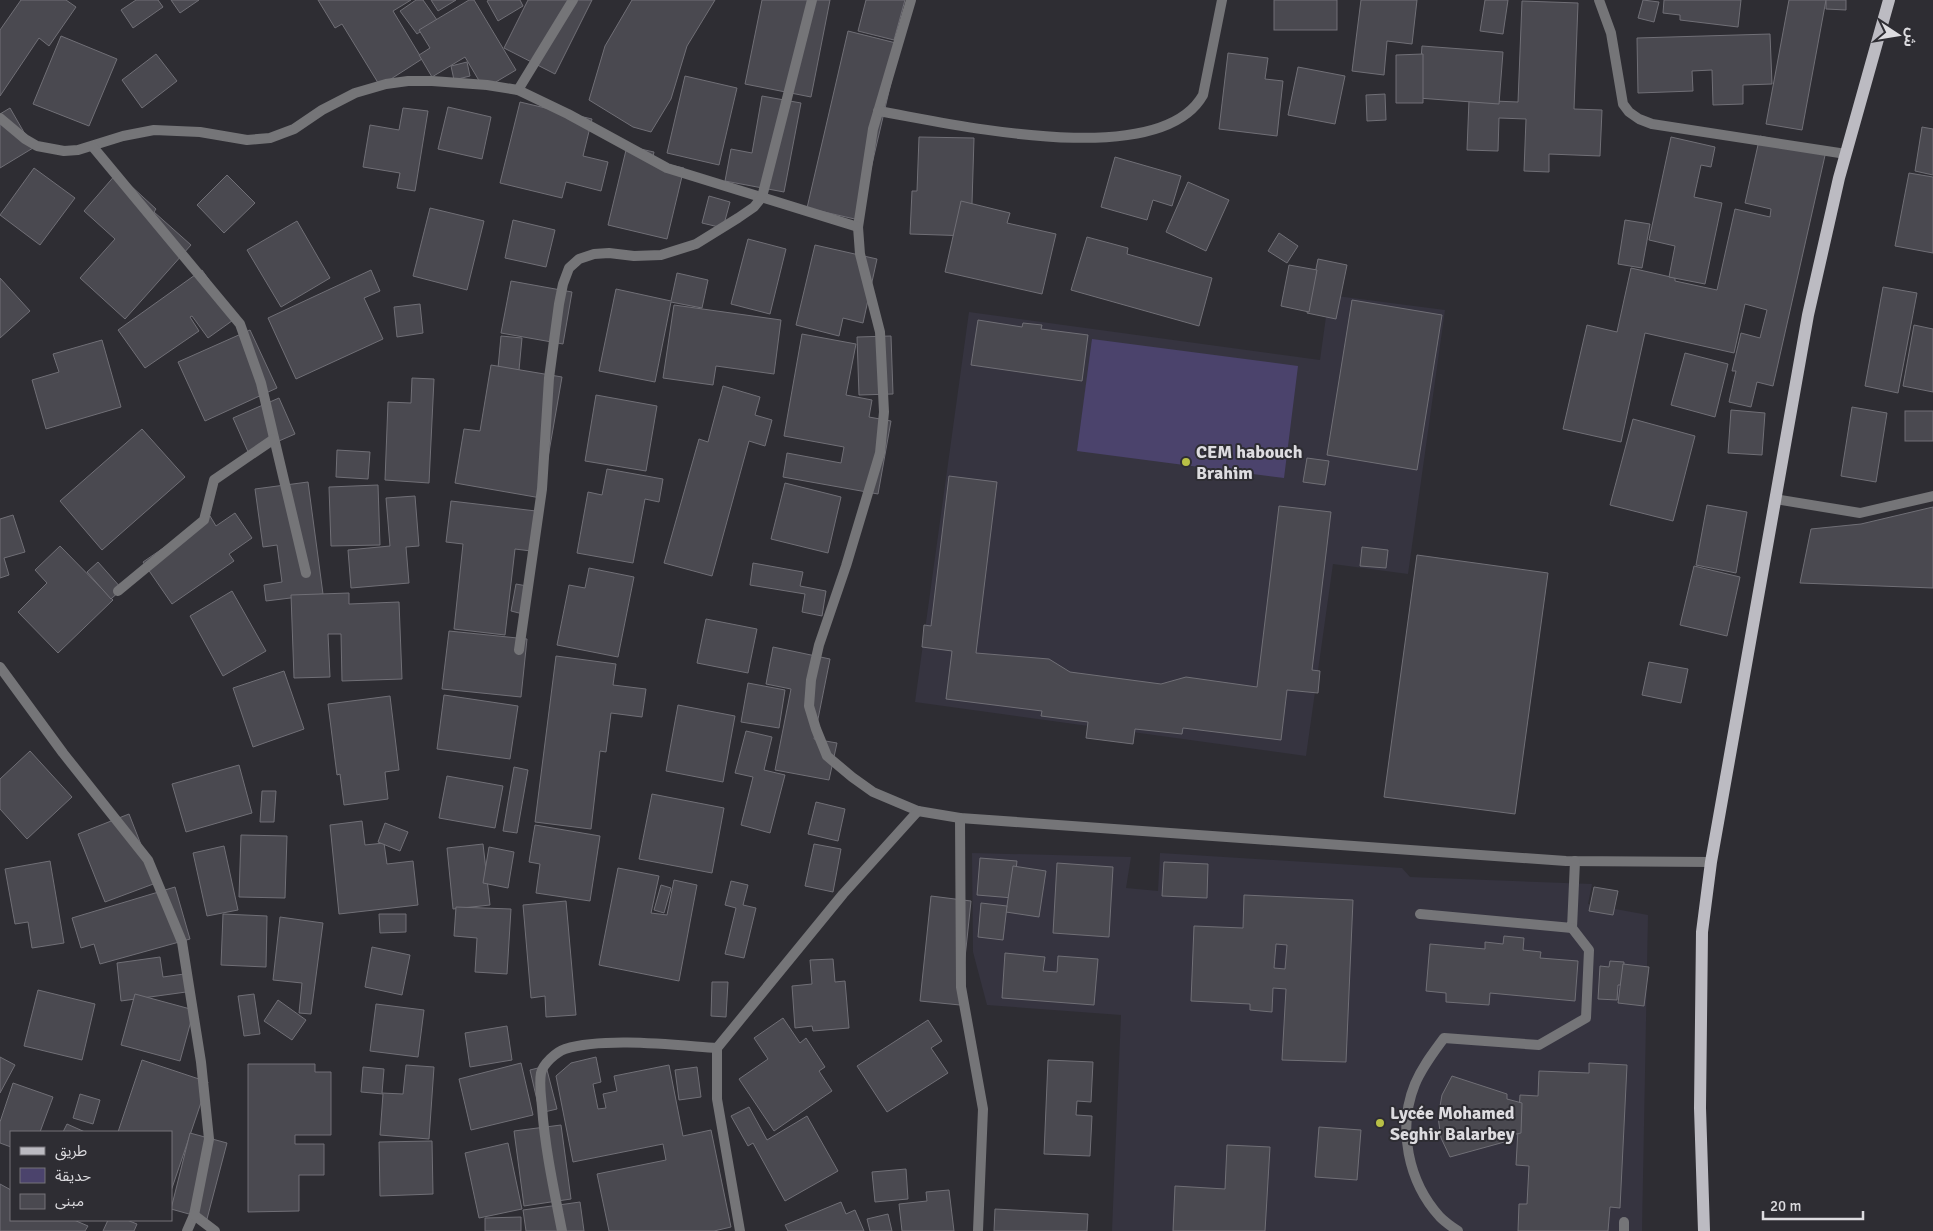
<svg xmlns="http://www.w3.org/2000/svg" width="1933" height="1231" font-family="Signika,'Noto Sans Arabic',sans-serif">
<rect width="100%" height="100%" fill="#2e2d33"/>
<g fill="#363440">
<polygon points="1329,295 1445,310 1408,574 1333,564 1306,756 915,702 969,312 1320,360"/>
<polygon points="972,853 1131,857 1126,888 1158,891 1160,853 1402,868 1410,877 1592,884 1588,904 1648,915 1642,1231 1112,1231 1121,1015 987,1005 973,952"/>
</g>
<polygon fill="#4b436c" points="1092,339 1298,366 1284,478 1077,451"/>
<g fill="#4a4950" stroke="#706f76" fill-rule="evenodd">
<polygon points="21,0 66,0 76,7 49,46 39,38 0,96 0,30"/>
<polygon points="136,0 158,0 163,7 133,28 121,10"/>
<polygon points="171,0 199,0 180,13"/>
<polygon points="318,0 411,0 393,11 422,59 380,86 342,24 335,28"/>
<polygon points="416,0 423,0 437,20 417,34 400,11"/>
<polygon points="431,0 456,0 438,11"/>
<polygon points="469,0 474,0 516,70 484,89 465,57 432,77 419,55 430,48 419,30"/>
<polygon points="489,0 520,0 523,6 498,21 487,1"/>
<polygon points="528,0 592,0 555,74 504,48"/>
<polygon points="632,0 715,0 687,46 671,99 651,132 633,127 589,100 605,46"/>
<polygon points="762,0 830,0 811,97 745,84"/>
<polygon points="866,0 905,0 894,40 858,31"/>
<rect x="1274" y="0" width="63" height="30"/>
<polygon points="1361,0 1417,0 1412,44 1387,41 1384,75 1352,71"/>
<polygon points="1485,0 1508,0 1503,34 1480,31"/>
<polygon points="1643,0 1659,2 1654,22 1638,18"/>
<polygon points="1664,0 1741,0 1738,27 1680,20 1680,15 1663,13"/>
<polygon points="1789,0 1826,0 1802,130 1766,124"/>
<polygon points="1826,0 1846,0 1846,10 1826,9"/>
<polygon points="1522,1 1578,3 1574,109 1602,110 1600,156 1549,154 1549,172 1524,171 1526,119 1499,118 1498,151 1467,150 1469,100 1518,102"/>
<polygon points="848,31 900,44 859,220 807,208"/>
<polygon points="1770,34 1772,84 1743,85 1743,104 1713,105 1712,70 1692,71 1693,91 1638,93 1637,38"/>
<polygon points="61,36 117,59 89,126 33,104"/>
<polygon points="1422,46 1503,52 1499,104 1418,98"/>
<polygon points="1228,53 1268,58 1265,79 1283,81 1277,136 1219,129"/>
<polygon points="156,54 177,81 142,108 122,80"/>
<polygon points="1423,54 1423,103 1396,103 1396,55"/>
<polygon points="467,62 470,76 454,80 451,66"/>
<polygon points="1298,67 1345,76 1335,124 1288,115"/>
<polygon points="685,76 737,88 719,165 667,153"/>
<polygon points="1385,94 1386,120 1367,121 1366,95"/>
<polygon points="762,96 801,103 784,192 725,181 731,149 752,153"/>
<polygon points="520,102 592,119 583,156 608,162 601,191 566,182 562,198 500,183"/>
<polygon points="448,107 491,117 482,159 438,149"/>
<polygon points="10,108 33,148 0,168 0,114"/>
<polygon points="403,108 428,111 415,191 397,188 400,173 363,167 370,125 399,130"/>
<polygon points="1922,127 1933,129 1933,175 1915,171"/>
<polygon points="1760,136 1826,151 1773,386 1757,382 1751,407 1729,402 1736,371 1732,371 1741,333 1760,338 1767,310 1745,304 1734,353 1645,333 1621,442 1563,429 1587,325 1617,332 1631,268 1675,278 1675,281 1717,290 1735,209 1770,217 1771,209 1745,203"/>
<polygon points="919,137 974,138 971,236 910,234 912,191 917,191"/>
<polygon points="1671,137 1715,147 1711,167 1701,165 1694,197 1722,203 1705,284 1669,277 1675,246 1649,240"/>
<polygon points="627,146 654,152 652,161 684,168 667,239 608,225"/>
<polygon points="1115,157 1181,176 1172,206 1153,200 1147,220 1101,207"/>
<polygon points="34,168 75,198 40,245 0,215"/>
<polygon points="117,173 156,209 154,212 191,245 125,319 80,278 115,239 84,211"/>
<polygon points="1909,173 1933,177 1933,253 1895,246"/>
<polygon points="227,175 255,203 224,233 197,205"/>
<polygon points="1188,182 1229,200 1206,251 1166,232"/>
<polygon points="709,196 730,202 723,228 702,223"/>
<polygon points="961,201 1010,213 1007,223 1056,234 1042,294 945,272"/>
<polygon points="430,208 484,221 467,290 413,276"/>
<polygon points="513,220 555,230 546,267 505,258"/>
<polygon points="1625,220 1650,224 1642,268 1618,264"/>
<polygon points="297,221 330,278 281,307 247,250"/>
<polygon points="1279,233 1298,246 1287,263 1268,251"/>
<polygon points="1087,237 1128,248 1127,254 1212,278 1199,326 1071,290"/>
<polygon points="748,239 786,249 770,314 731,304"/>
<polygon points="815,245 877,259 863,323 843,318 839,336 796,325"/>
<polygon points="1318,259 1347,265 1336,319 1307,313"/>
<polygon points="1289,265 1317,270 1309,312 1281,306"/>
<polygon points="202,270 236,318 208,338 192,316 190,317 199,331 145,368 118,330"/>
<polygon points="371,270 380,291 364,298 383,339 296,379 268,318"/>
<polygon points="677,273 708,280 702,308 671,302 655,382 599,371 616,289 671,301"/>
<polygon points="0,278 30,311 0,338"/>
<polygon points="511,281 572,292 563,344 501,333"/>
<polygon points="1883,287 1917,293 1898,393 1865,386"/>
<polygon points="1352,300 1442,315 1417,470 1327,455"/>
<polygon points="420,304 423,333 397,337 394,307"/>
<polygon points="674,305 781,320 774,374 716,366 713,385 663,378"/>
<polygon points="978,320 1022,327 1023,323 1042,325 1041,329 1088,335 1082,381 971,365"/>
<polygon points="1914,325 1933,329 1933,392 1903,386"/>
<polygon points="250,330 277,388 205,421 178,362"/>
<polygon points="802,334 856,344 846,395 872,400 869,417 891,421 878,494 783,477 787,453 841,463 844,447 784,436"/>
<polygon points="501,336 522,338 519,370 498,368"/>
<polygon points="891,336 893,394 859,395 857,337"/>
<polygon points="102,340 121,407 46,429 32,380 59,372 53,354"/>
<polygon points="1685,353 1728,364 1715,417 1671,405"/>
<polygon points="491,365 562,377 541,498 455,483 464,429 480,431"/>
<polygon points="412,378 434,379 429,483 385,480 388,402 411,403"/>
<polygon points="723,386 760,397 755,415 772,420 765,446 749,441 712,576 664,563 699,439 708,442"/>
<polygon points="596,395 657,406 646,471 585,461"/>
<polygon points="279,398 295,434 249,454 233,418"/>
<polygon points="1852,407 1887,413 1876,482 1841,476"/>
<polygon points="1731,410 1765,413 1762,455 1728,453"/>
<rect x="1905" y="411" width="28" height="30"/>
<polygon points="1633,419 1695,436 1673,521 1610,505"/>
<polygon points="142,429 185,477 102,550 60,501"/>
<polygon points="337,450 370,452 368,479 336,477"/>
<polygon points="1307,458 1329,461 1325,485 1303,482"/>
<polygon points="607,469 663,479 659,502 645,499 633,563 577,553 588,492 602,495"/>
<polygon points="949,476 997,482 976,653 1049,659 1070,672 1161,684 1186,677 1257,687 1279,506 1331,512 1312,670 1320,671 1318,693 1287,690 1281,740 1183,728 1182,734 1135,729 1133,744 1086,738 1088,722 1041,716 1042,711 946,699 952,651 922,647 924,625 931,626"/>
<polygon points="308,482 323,594 266,601 264,585 282,582 277,545 263,547 255,489"/>
<polygon points="785,483 841,497 828,553 771,539"/>
<polygon points="378,485 380,545 331,546 329,487"/>
<polygon points="415,496 419,546 406,547 409,583 351,588 348,550 390,546 386,498"/>
<polygon points="451,501 536,511 531,551 515,549 505,635 454,629 463,544 446,542"/>
<polygon points="1707,505 1747,512 1736,573 1696,565"/>
<polygon points="1933,507 1933,588 1800,583 1811,529 1861,524"/>
<polygon points="235,513 252,538 229,554 234,561 172,604 143,562 210,516 216,526"/>
<polygon points="13,515 25,552 4,558 9,575 0,578 0,519"/>
<polygon points="60,546 113,600 58,653 18,612 47,583 35,570"/>
<polygon points="1362,547 1388,550 1386,568 1360,566"/>
<polygon points="1417,555 1548,573 1515,814 1384,797"/>
<polygon points="98,562 122,589 111,599 87,572"/>
<polygon points="753,563 803,572 800,586 826,591 822,616 802,612 805,594 750,585"/>
<polygon points="1694,566 1740,577 1727,636 1680,625"/>
<polygon points="589,568 634,577 618,657 557,645 569,585 585,588"/>
<polygon points="516,584 527,586 523,614 511,611"/>
<polygon points="232,591 266,651 223,676 190,616"/>
<polygon points="349,593 349,604 399,602 402,679 342,681 341,634 328,634 330,677 294,678 291,595"/>
<polygon points="706,619 757,629 748,673 697,663"/>
<polygon points="449,631 527,639 521,697 442,689"/>
<polygon points="773,647 830,659 814,739 837,743 829,780 775,770 791,689 766,684"/>
<polygon points="556,656 616,664 613,685 646,689 642,717 611,713 606,752 600,751 591,829 535,822"/>
<polygon points="1649,662 1688,669 1681,703 1642,695"/>
<polygon points="284,671 304,729 253,747 233,688"/>
<polygon points="748,683 785,690 779,728 741,722"/>
<polygon points="444,695 518,706 510,759 437,749"/>
<polygon points="390,696 399,770 385,772 388,799 344,805 340,774 337,775 328,704"/>
<polygon points="678,705 735,716 723,782 666,771"/>
<polygon points="746,731 772,737 764,770 785,775 770,833 741,825 753,777 735,773"/>
<polygon points="30,751 72,797 27,839 0,809 0,779"/>
<polygon points="239,765 252,813 186,832 172,784"/>
<polygon points="514,767 528,770 517,833 503,831"/>
<polygon points="447,776 503,786 495,828 439,818"/>
<polygon points="262,791 276,791 274,822 260,822"/>
<polygon points="652,794 724,808 712,873 639,859"/>
<polygon points="816,802 845,809 838,841 808,834"/>
<polygon points="129,814 156,883 105,902 78,834"/>
<polygon points="362,821 365,845 384,843 387,864 413,861 418,905 339,914 330,825"/>
<polygon points="385,823 408,832 400,851 378,842"/>
<polygon points="535,825 600,836 590,901 536,893 540,864 529,862"/>
<polygon points="241,835 287,836 285,898 239,897"/>
<polygon points="483,844 490,905 453,909 447,848"/>
<polygon points="814,844 841,849 833,892 805,886"/>
<polygon points="224,846 238,910 207,916 193,853"/>
<polygon points="489,847 514,852 508,888 483,883"/>
<polygon points="980,858 1017,861 1013,898 977,895"/>
<polygon points="50,861 64,943 32,948 28,922 15,924 5,869"/>
<polygon points="1164,862 1208,864 1207,898 1162,896"/>
<polygon points="1057,863 1113,867 1109,937 1053,933"/>
<polygon points="1013,866 1046,871 1039,917 1006,912"/>
<polygon points="618,868 659,876 651,913 667,915 674,880 697,885 679,981 599,965"/>
<polygon points="731,881 748,885 743,905 756,908 744,958 725,954 736,908 725,905"/>
<polygon points="661,885 671,888 664,913 654,910"/>
<polygon points="175,887 190,939 100,964 94,944 81,948 72,918"/>
<polygon points="1594,887 1618,891 1613,915 1589,911"/>
<path d="M 1244,895 L 1353,900 L 1346,1062 L 1282,1060 L 1286,989 L 1273,988 L 1272,1012 L 1250,1010 L 1250,1004 L 1191,1001 L 1194,926 L 1243,928 ZM 1276,944 L 1287,945 L 1285,969 L 1274,968 Z"/>
<polygon points="931,896 971,901 960,1005 920,1001"/>
<polygon points="566,901 576,1015 546,1017 545,996 531,998 523,905"/>
<polygon points="981,903 1007,906 1003,940 978,937"/>
<polygon points="456,907 511,909 507,974 475,972 477,938 454,936"/>
<polygon points="223,914 267,916 266,967 221,965"/>
<polygon points="379,914 406,914 406,932 380,933"/>
<polygon points="280,917 323,923 311,1014 299,1013 302,983 273,980"/>
<polygon points="1504,936 1524,938 1523,950 1541,952 1540,958 1578,961 1575,1001 1490,993 1489,1005 1446,1002 1446,993 1426,991 1430,944 1485,949 1485,942 1503,944"/>
<polygon points="372,947 410,955 402,995 365,987"/>
<polygon points="1005,953 1045,957 1043,971 1057,972 1058,956 1098,959 1094,1005 1002,998"/>
<polygon points="160,957 163,977 184,974 186,992 121,1001 117,963"/>
<polygon points="833,959 835,982 845,981 849,1028 813,1031 812,1026 795,1028 792,986 812,984 810,960"/>
<polygon points="1610,961 1624,962 1623,985 1618,985 1617,1000 1598,999 1600,966 1609,967"/>
<polygon points="1623,964 1649,967 1644,1006 1618,1003"/>
<polygon points="712,982 728,982 726,1017 711,1016"/>
<polygon points="38,990 95,1004 82,1060 24,1046"/>
<polygon points="135,994 194,1010 180,1061 121,1045"/>
<polygon points="254,994 260,1034 244,1036 238,996"/>
<polygon points="278,1000 306,1020 292,1040 264,1021"/>
<polygon points="376,1004 424,1010 418,1057 370,1051"/>
<polygon points="783,1018 800,1043 806,1038 825,1067 819,1071 832,1091 774,1131 739,1079 768,1059 754,1038"/>
<polygon points="928,1020 942,1041 931,1048 948,1073 887,1112 857,1066"/>
<polygon points="507,1026 512,1060 470,1067 465,1033"/>
<polygon points="0,1057 15,1065 0,1093"/>
<polygon points="596,1057 601,1082 593,1084 598,1109 606,1108 603,1094 617,1091 614,1076 669,1065 683,1136 711,1130 731,1227 714,1231 609,1231 597,1174 666,1160 663,1144 573,1162 556,1076 571,1063"/>
<polygon points="142,1060 208,1082 171,1191 171,1132 118,1132"/>
<polygon points="1048,1060 1093,1062 1091,1102 1077,1101 1076,1115 1092,1116 1090,1156 1044,1154"/>
<polygon points="521,1063 533,1115 471,1130 459,1079"/>
<polygon points="1589,1063 1627,1065 1620,1208 1610,1207 1608,1231 1518,1231 1519,1204 1527,1204 1529,1166 1516,1165 1520,1095 1538,1096 1539,1071 1589,1073"/>
<polygon points="248,1064 315,1064 315,1072 331,1072 331,1135 295,1135 295,1144 324,1144 324,1175 299,1175 299,1211 248,1212"/>
<polygon points="406,1065 434,1067 429,1139 380,1135 383,1094 361,1092 363,1067 384,1069 382,1093 403,1094"/>
<polygon points="546,1066 557,1109 540,1113 530,1070"/>
<polygon points="697,1067 701,1097 679,1100 675,1070"/>
<polygon points="1452,1076 1507,1094 1507,1099 1522,1103 1521,1133 1507,1136 1508,1141 1450,1157 1441,1138 1438,1117 1442,1095"/>
<polygon points="13,1083 53,1097 40,1132 11,1132 11,1147 0,1143 0,1122"/>
<polygon points="80,1094 100,1100 93,1124 73,1118"/>
<polygon points="749,1107 767,1140 807,1116 838,1171 785,1201 753,1143 748,1146 731,1116"/>
<polygon points="67,1124 85,1132 63,1132"/>
<polygon points="561,1125 571,1199 524,1206 514,1131"/>
<polygon points="1319,1127 1361,1130 1357,1180 1315,1177"/>
<polygon points="190,1133 227,1143 207,1219 171,1209"/>
<polygon points="432,1141 433,1194 380,1196 379,1142"/>
<polygon points="508,1143 522,1209 479,1218 465,1153"/>
<polygon points="1227,1145 1270,1147 1265,1231 1173,1231 1175,1186 1225,1189"/>
<polygon points="906,1169 908,1199 875,1202 872,1172"/>
<polygon points="0,1184 11,1190 11,1220 74,1220 88,1226 85,1231 0,1231"/>
<polygon points="949,1190 954,1231 902,1231 899,1204 927,1201 926,1192"/>
<polygon points="580,1202 584,1231 526,1231 523,1210"/>
<polygon points="841,1202 846,1214 855,1210 864,1231 788,1231 785,1225"/>
<polygon points="995,1209 1088,1214 1087,1231 994,1231"/>
<polygon points="888,1214 892,1231 870,1231 867,1219"/>
<polygon points="521,1217 521,1231 485,1231 485,1218"/>
<polygon points="108,1220 127,1220 137,1224 134,1231 103,1231"/>
</g>
<g fill="none" stroke-linecap="round" stroke-linejoin="round">
<g stroke="#757578" stroke-width="10">
<polyline points="911,0 873,129 858,227 860,254 880,332 884,412 880,453 846,566 819,645 811,680 809,706 816,729 827,756 852,777 873,792 918,811 960,818 1566,861 1711,862"/>
<polyline points="1599,0 1611,33 1623,104 1629,112 1639,119 1652,124 1846,154"/>
<polyline points="518,90 573,0"/>
<path d="M 878,111 C 950,123 1159,173 1203,95 L 1222,0"/>
<polyline points="0,118 25,139 37,146 64,151 78,150 123,136 154,130 200,132 247,140 270,138 294,129 322,110 355,93 386,84 408,81 432,81 487,85 518,90 568,114 667,168 858,227"/>
<polyline points="93,147 240,324 261,383 306,573"/>
<polyline points="1775,499 1860,513 1933,496"/>
<polyline points="118,591 204,520 214,480 274,439"/>
<polyline points="519,650 542,489 549,378 559,304 563,284 569,268 579,259 594,254 609,253 634,256 661,255 696,244 738,218 754,207 762,197 812,0"/>
<polyline points="0,667 63,753 148,860 182,942 201,1062 209,1139 194,1215 187,1231"/>
<polyline points="960,818 961,987 983,1109 978,1231"/>
<polyline points="1420,914 1572,928 1575,861"/>
<polyline points="194,1215 215,1231"/>
<path d="M 562,1231 C 554,1190 545,1149 542,1107 C 541,1096 539,1084 541,1073 C 543,1064 556,1052 565,1049 C 605,1037 673,1045 717,1048"/>
<polyline points="740,1231 717,1099 717,1048 843,894 918,811"/>
<path d="M 1458,1231 C 1452,1227 1445,1222 1440,1217 C 1408,1182 1397,1128 1415,1084 C 1422,1067 1433,1053 1444,1038 L 1539,1045 L 1586,1018 L 1589,950 L 1572,928"/>
<polyline points="1624,1231 1624,1222"/>
</g>
<polyline stroke="#bcbbc2" stroke-width="12" points="1704,1231 1700,1108 1702,932 1711,862 1808,315 1839,178 1889,0"/>
</g>
<g fill="#b9c046" stroke="#2e2d33" stroke-width="2">
<circle cx="1186" cy="462" r="5"/>
<circle cx="1380" cy="1123" r="5"/>
</g>
<g text-anchor="middle" stroke-width="4" stroke-linejoin="round" paint-order="stroke">
<g font-size="18" font-weight="bold" fill="#dddce0" stroke="#2e2d33" text-anchor="start">
<text x="1196" y="458">CEM habouch<tspan x="1196" dy="21">Brahim</tspan></text>
<text x="1390" y="1119">Lycée Mohamed<tspan x="1390" dy="21">Seghir Balarbey</tspan></text>
</g>
</g>
<rect x="10" y="1131" width="162" height="90" fill="#2e2d33" stroke="#747378"/>
<rect x="20" y="1147" width="25" height="8" fill="#bcbbc2" stroke="#747378"/>
<text x="55" y="1156" font-size="15" fill="#dddce0">طريق</text>
<rect x="20" y="1168" width="25" height="15" fill="#4b436c" stroke="#747378"/>
<text x="55" y="1181" font-size="15" fill="#dddce0">حديقة</text>
<rect x="20" y="1194" width="25" height="15" fill="#4a4950" stroke="#747378"/>
<text x="55" y="1206" font-size="15" fill="#dddce0">مبنى</text>
<g transform="translate(1898 35) rotate(102)" stroke="#2e2d33" stroke-width="4" paint-order="stroke">
<path d="M0-4L9 19L0 12L-9 19Z" fill="#dddce0"/>
<text y="-8" font-size="14" font-weight="bold" text-anchor="middle" fill="#dddce0">ش</text>
</g>
<path d="M1763 1211v8h100v-8" fill="none" stroke="#dddce0" stroke-width="2.5"/>
<text x="1770" y="1211" font-size="15" fill="#dddce0" stroke="#2e2d33" stroke-width="4" paint-order="stroke">20 m</text>
</svg>
